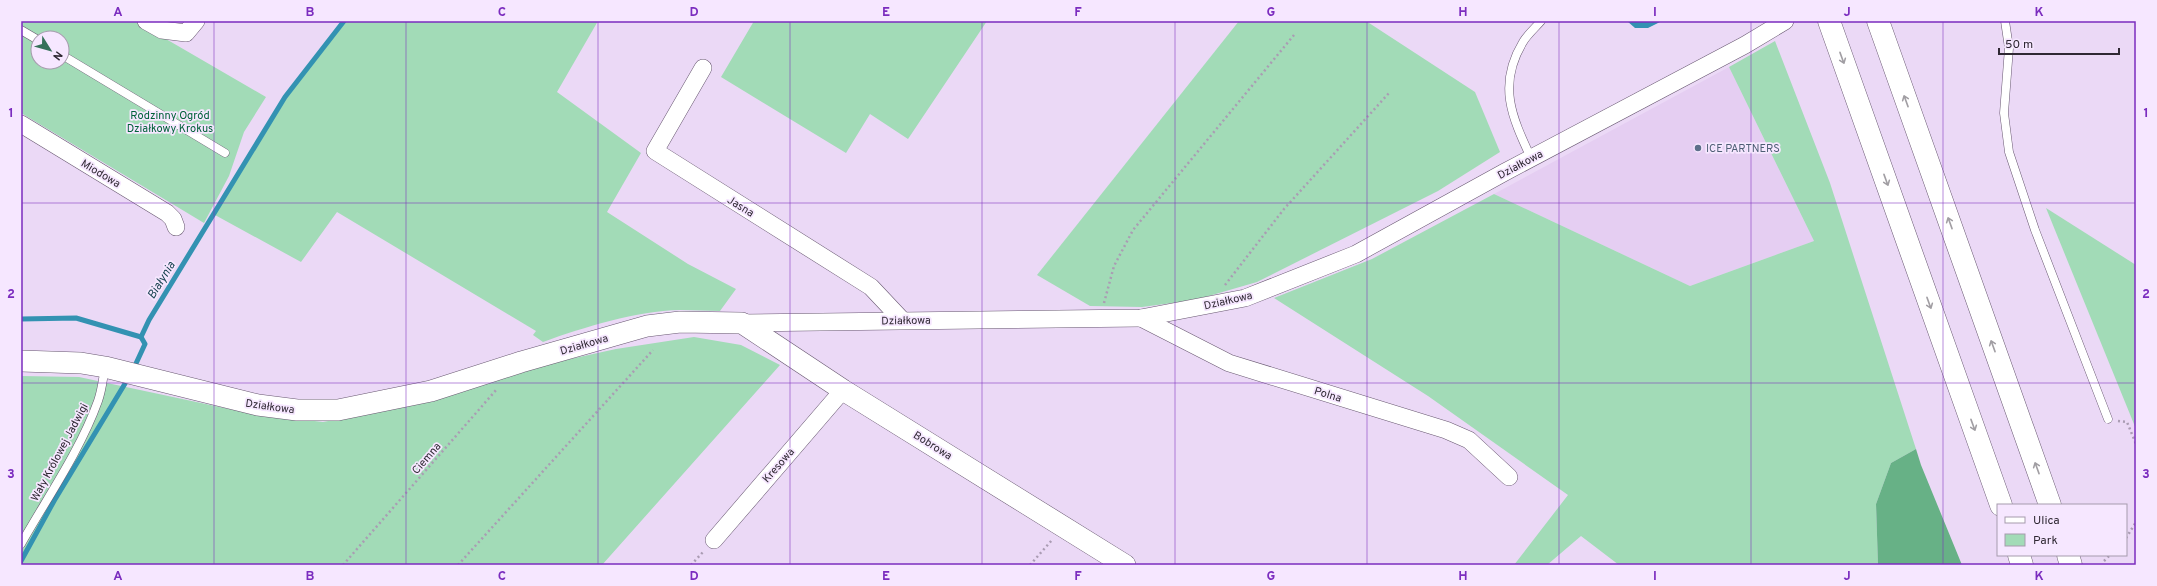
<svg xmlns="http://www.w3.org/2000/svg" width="2157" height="586" font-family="Overpass,sans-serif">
<rect width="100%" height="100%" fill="#ebd9f6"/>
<polygon fill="#e5cef2" points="1729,67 1814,241 1690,286 1494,194"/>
<g fill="#a2dbb7" fill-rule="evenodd">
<path d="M 21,21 L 135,21 L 266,97 L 244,132 L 229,176 L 204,223 L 21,113 ZM 38,38 L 62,38 L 62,62 L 38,62 Z"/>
<path d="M 344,21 L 598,21 L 557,92 L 641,153 L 607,212 L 688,264 L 736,289 L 720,311 C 707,311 694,310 680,310 C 637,311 584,327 543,342 L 533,335 L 536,331 L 337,212 L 301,262 L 215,215 L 285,98 Z"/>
<polygon points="754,21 987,21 908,139 870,114 846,153 721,77"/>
<polygon points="1239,21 1366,21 1475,92 1500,152 1438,191 1257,282 1195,300 1142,307 1090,306 1037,275"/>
<polygon points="1775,41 1830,183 1916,449 1891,463 1876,504 1878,565 1619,565 1581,536 1547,565 1514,565 1568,495 1428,396 1274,298 1372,259 1494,194 1690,286 1814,241 1729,67"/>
<polygon points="2046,208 2136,265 2136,429"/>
<polygon points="694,337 741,345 780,365 602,565 21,565 21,376 79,377 248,413 323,422 422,403 538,366 616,349"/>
</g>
<polygon fill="#67b186" points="1916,449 1921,465 1962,565 1878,565 1876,504 1891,463"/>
<polygon fill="#3392b2" points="1627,21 1662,21 1648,28 1635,28"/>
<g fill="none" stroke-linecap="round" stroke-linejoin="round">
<g stroke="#3392b2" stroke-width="5">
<polyline points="21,319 76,318 141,337"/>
<polyline points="133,370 145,344 141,337 149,320 285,97 344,21"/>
<polyline points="21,561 54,501 129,377"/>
</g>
<defs>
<g id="service">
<polyline points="2005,21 2009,48 2004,113 2009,152 2035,230 2108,419"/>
<polyline points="21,30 38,40"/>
<polyline points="62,55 225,153"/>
<path d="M 1531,158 C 1512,117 1497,85 1523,42 C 1527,35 1535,28 1541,21"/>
<path d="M 21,544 C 47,498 80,451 98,401 C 102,390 103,378 105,367"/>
</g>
<g id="minor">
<polyline points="146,21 162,30 186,33 196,21"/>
<polyline points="703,68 655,151 871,287 902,320"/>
<polyline points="21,124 167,213 173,219 176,227"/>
<polyline points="1141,318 1229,363 1446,430 1469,440 1509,477"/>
<polyline points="742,323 1141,318 1245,298 1356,254 1505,172 1745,45 1785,21"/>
<polyline points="714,540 843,390"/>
</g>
<polyline id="tertiary" points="21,361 81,363 105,367 258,405 297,410 338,410 431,391 521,362 647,326 680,322 742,323 843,390 1125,565"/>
<g id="motorway">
<polyline points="1829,21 2001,505"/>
<polyline points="1878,21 2050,505"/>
<polyline points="2019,555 2022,565"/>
<polyline points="2068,555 2071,565"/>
</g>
</defs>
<use href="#service" stroke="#685871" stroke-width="9"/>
<use href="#minor" stroke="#685871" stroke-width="18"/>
<use href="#tertiary" stroke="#685871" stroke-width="22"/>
<use href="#motorway" stroke="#685871" stroke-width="23"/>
<g stroke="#aa9cb3" stroke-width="2.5" stroke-dasharray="2 3" stroke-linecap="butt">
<polyline points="1225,285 1284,209 1389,93"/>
<polyline points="1104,303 1114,266 1133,230 1294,35"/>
<polyline points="2118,421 2127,422 2136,444"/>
<polyline points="2126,538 2136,522"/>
<polyline points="2104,561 2110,555"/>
<polyline points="343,565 497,389"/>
<polyline points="458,565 653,350"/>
<polyline points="691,565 703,552"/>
<polyline points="1030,565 1052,540"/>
</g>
<use href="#service" stroke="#fff" stroke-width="8"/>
<use href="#minor" stroke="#fff" stroke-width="17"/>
<use href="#tertiary" stroke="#fff" stroke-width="21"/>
<use href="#motorway" stroke="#fff" stroke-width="22"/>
</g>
<defs><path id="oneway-shaft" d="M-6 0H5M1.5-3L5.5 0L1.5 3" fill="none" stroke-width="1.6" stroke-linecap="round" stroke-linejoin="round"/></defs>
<g stroke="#a19ea3">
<use href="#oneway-shaft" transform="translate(1842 58) rotate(70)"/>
<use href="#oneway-shaft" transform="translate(1906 101) rotate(-110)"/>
<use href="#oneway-shaft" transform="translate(1886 180) rotate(70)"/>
<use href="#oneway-shaft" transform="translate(1950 223) rotate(-110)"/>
<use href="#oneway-shaft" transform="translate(1929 303) rotate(70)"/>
<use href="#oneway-shaft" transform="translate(1993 346) rotate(-110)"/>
<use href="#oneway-shaft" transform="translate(1973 425) rotate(70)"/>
<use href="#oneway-shaft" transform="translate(2037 468) rotate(-110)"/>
</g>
<path fill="none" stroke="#7b2cbf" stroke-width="1" stroke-opacity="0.55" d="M 214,21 L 214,565M 406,21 L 406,565M 598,21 L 598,565M 790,21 L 790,565M 982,21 L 982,565M 1175,21 L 1175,565M 1367,21 L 1367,565M 1559,21 L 1559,565M 1751,21 L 1751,565M 1943,21 L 1943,565M 21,203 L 2136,203M 21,383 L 2136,383"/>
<circle fill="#5c6f8a" stroke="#f6e7ff" stroke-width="1.5" cx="1698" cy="148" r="4"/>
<g text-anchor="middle" stroke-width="3.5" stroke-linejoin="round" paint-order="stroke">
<g font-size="11" fill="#006139" stroke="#f6e7ff">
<text x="170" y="119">Rodzinny Ogród<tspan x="170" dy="13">Działkowy Krokus</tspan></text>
</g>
<g font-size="11" fill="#4e5e75" stroke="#f6e7ff" text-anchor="start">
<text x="1706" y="152">ICE PARTNERS</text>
</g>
<g font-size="11" fill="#2f2833" stroke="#f6e7ff">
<text transform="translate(1520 164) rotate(-28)" y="4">Działkowa</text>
<text transform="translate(101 173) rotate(31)" y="4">Miodowa</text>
<text transform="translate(741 206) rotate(32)" y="4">Jasna</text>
<text transform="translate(1228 300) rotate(-13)" y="4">Działkowa</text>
<text transform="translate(906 320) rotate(-1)" y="4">Działkowa</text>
<text transform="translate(584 344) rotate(-16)" y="4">Działkowa</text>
<text transform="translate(1328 394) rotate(17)" y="4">Polna</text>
<text transform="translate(270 406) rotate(8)" y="4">Działkowa</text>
<text transform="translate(933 445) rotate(32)" y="4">Bobrowa</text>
<text transform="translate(59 452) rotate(-62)" y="4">Wały Królowej Jadwigi</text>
<text transform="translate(426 458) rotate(-49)" y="4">Ciemna</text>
<text transform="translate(778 465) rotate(-49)" y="4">Kresowa</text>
</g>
<g font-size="12" font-style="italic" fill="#1a4351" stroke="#f6e7ff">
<text transform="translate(161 280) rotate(-58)" y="4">Białynia</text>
</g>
</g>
<rect width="2157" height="586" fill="none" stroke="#f6e7ff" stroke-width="44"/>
<rect x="1997" y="504" width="130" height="52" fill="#f6e7ff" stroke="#a69bad"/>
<rect x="2005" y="517" width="20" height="6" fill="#ffffff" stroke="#a69bad"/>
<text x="2033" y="524" font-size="12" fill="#2f2833">Ulica</text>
<rect x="2005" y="534" width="20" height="12" fill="#a2dbb7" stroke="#a69bad"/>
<text x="2033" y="544" font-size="12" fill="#2f2833">Park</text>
<g transform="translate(50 50) rotate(127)"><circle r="19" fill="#f6e7ff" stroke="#a69bad"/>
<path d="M0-3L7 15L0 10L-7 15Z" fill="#36715a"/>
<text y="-6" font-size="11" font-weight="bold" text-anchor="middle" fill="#2f2833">N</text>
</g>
<path d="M1999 48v6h120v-6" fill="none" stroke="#2f2833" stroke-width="2"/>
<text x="2005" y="48" font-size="12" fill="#2f2833" stroke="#f6e7ff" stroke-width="3" paint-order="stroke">50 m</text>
<rect x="22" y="22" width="2113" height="542" fill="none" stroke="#7b2cbf" stroke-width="1.5"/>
<g font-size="13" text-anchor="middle" font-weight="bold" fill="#7b2cbf">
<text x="118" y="16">A</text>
<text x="310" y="16">B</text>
<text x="502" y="16">C</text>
<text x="694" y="16">D</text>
<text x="886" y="16">E</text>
<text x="1078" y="16">F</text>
<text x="1271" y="16">G</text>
<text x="1463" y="16">H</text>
<text x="1655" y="16">I</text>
<text x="1847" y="16">J</text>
<text x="2039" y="16">K</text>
<text x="11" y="117">1</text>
<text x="2146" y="117">1</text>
<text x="11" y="298">2</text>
<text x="2146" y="298">2</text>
<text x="11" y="478">3</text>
<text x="2146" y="478">3</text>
<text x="118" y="580">A</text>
<text x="310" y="580">B</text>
<text x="502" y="580">C</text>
<text x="694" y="580">D</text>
<text x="886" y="580">E</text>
<text x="1078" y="580">F</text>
<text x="1271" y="580">G</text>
<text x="1463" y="580">H</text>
<text x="1655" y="580">I</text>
<text x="1847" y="580">J</text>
<text x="2039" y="580">K</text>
</g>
</svg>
